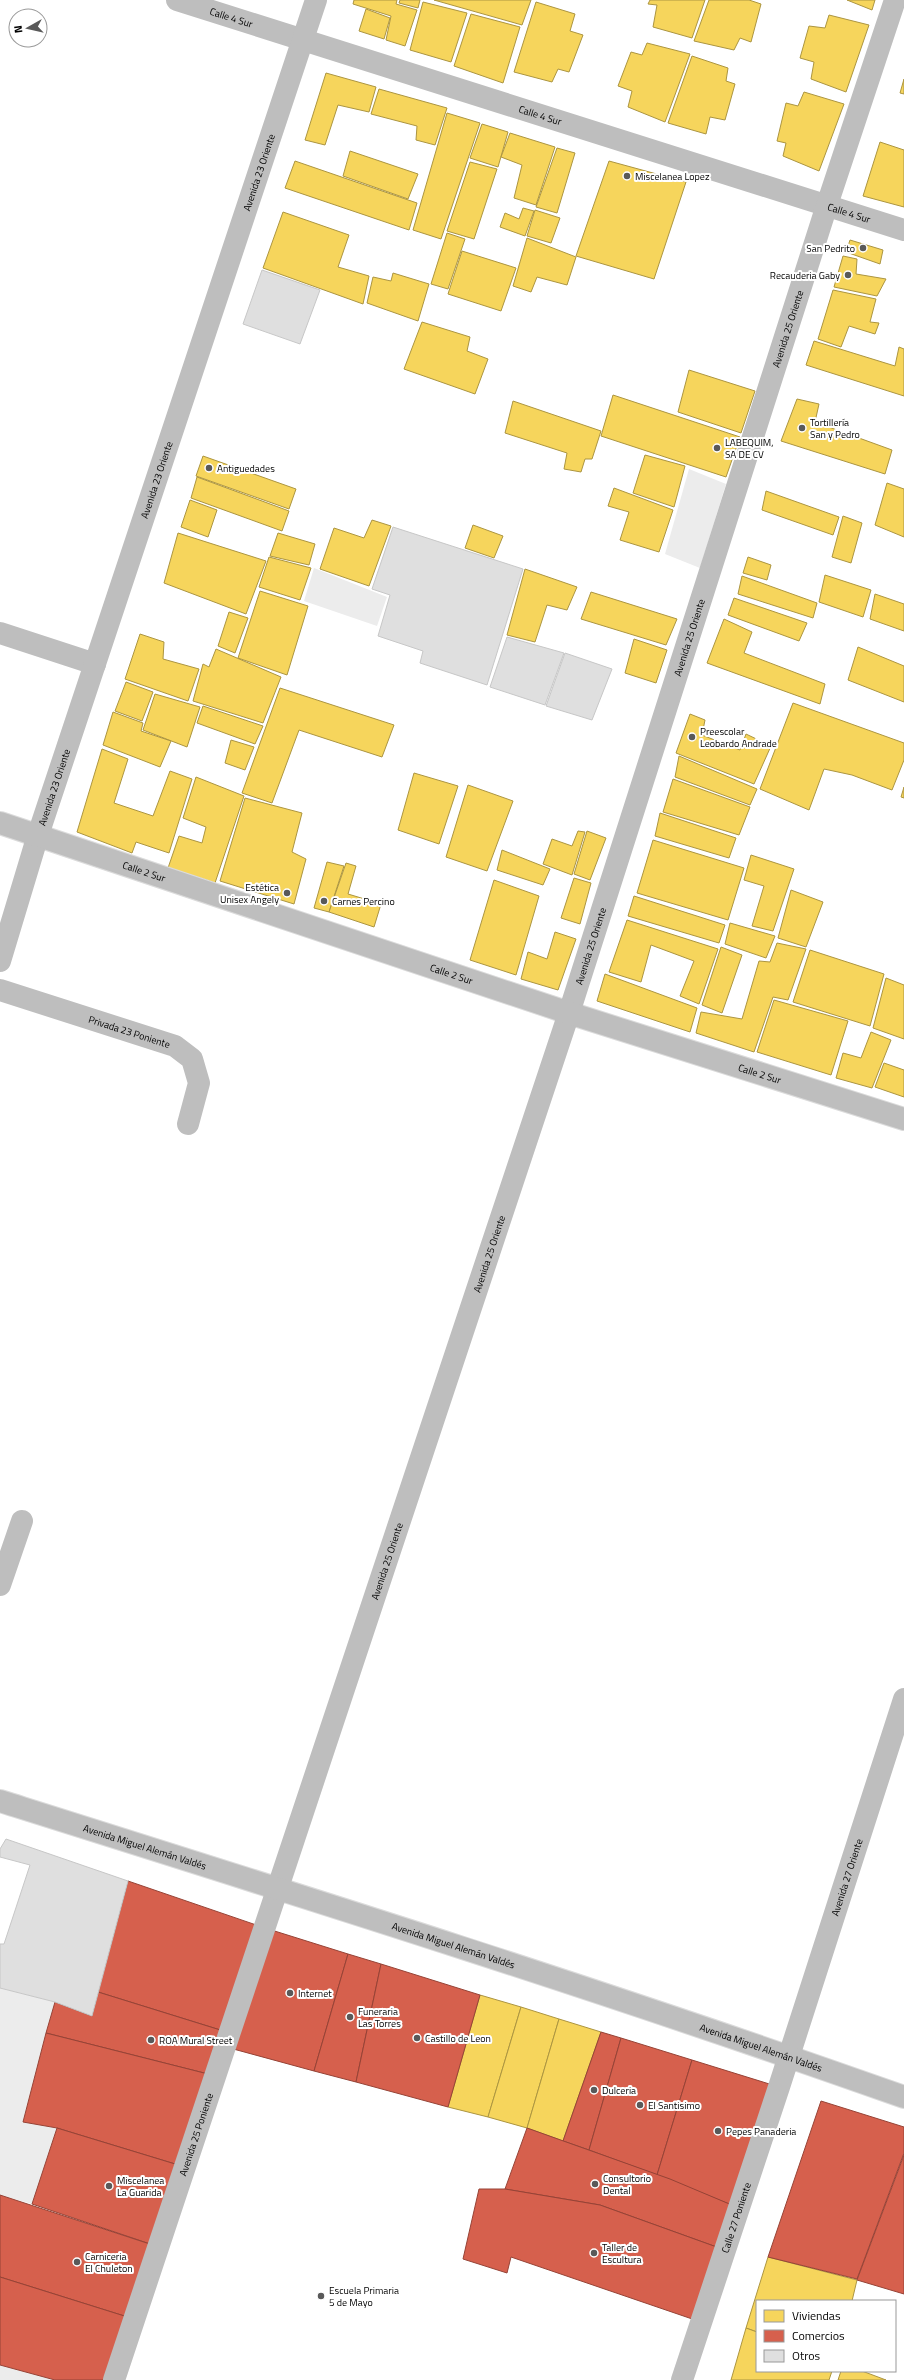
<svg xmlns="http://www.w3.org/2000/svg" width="904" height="2380" font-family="'Titillium Web',sans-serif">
<rect width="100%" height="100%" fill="#fff"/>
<g fill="#ececec">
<polygon points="689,469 726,484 700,568 665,554"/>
<polygon points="314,568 387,597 377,626 304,601"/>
<polygon points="0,1988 55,2002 23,2121 57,2128 32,2204 0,2195"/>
<polygon points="0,2365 55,2380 0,2380"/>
</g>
<g fill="#f6d55c" stroke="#ac9540">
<polygon points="354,0 397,0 396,4 417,10 405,46 386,40 391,16 353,4"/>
<polygon points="400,0 420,0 418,8 399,3"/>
<polygon points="434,0 531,0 522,25"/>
<polygon points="650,0 705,0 692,38 653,27 657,5 648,4"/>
<polygon points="709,0 749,0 761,4 751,42 740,38 734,50 694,41"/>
<polygon points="847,0 875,0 872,10"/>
<polygon points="423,2 467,13 451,62 410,50"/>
<polygon points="536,2 575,14 570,31 583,35 569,72 558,69 552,82 514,72"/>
<polygon points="366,9 390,18 384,39 359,31"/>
<polygon points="471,14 520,27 503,83 454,66"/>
<polygon points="829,15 869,25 846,92 811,79 814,62 800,58 809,26 825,28"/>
<polygon points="647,43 690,54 665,122 628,107 632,91 618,86 631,52 642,55"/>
<polygon points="692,56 728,68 726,81 735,84 725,120 710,117 706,134 668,123"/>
<polygon points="326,73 376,87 369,112 338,105 325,145 305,140"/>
<polygon points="904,79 904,94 900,93"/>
<polygon points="379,89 447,108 435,145 416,140 417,126 371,114"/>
<polygon points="804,92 844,104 819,171 783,156 786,143 777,141 786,103 798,106"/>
<polygon points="447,113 480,123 441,239 413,230"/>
<polygon points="482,124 508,132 498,167 470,158"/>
<polygon points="510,133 555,147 536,205 514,198 522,165 501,157"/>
<polygon points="880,142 904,150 904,207 863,196"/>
<polygon points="557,148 575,153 557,213 536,207"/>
<polygon points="350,151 418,174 408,199 343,176"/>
<polygon points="295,161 417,203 409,230 285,188"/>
<polygon points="609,161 686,182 654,279 576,256"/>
<polygon points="470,162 497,169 474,239 447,231"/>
<polygon points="523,208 534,211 525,236 500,227 505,213 519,219"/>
<polygon points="535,210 560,218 551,243 527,236"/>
<polygon points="283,212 349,235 338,267 369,276 363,304 263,268"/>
<polygon points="447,233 465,239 448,289 431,284"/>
<polygon points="527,238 576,257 567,285 537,277 531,292 513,286"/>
<polygon points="850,240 883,250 880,264 846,252"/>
<polygon points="462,251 516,268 501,311 448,294"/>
<polygon points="843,256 857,259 856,274 886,279 877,296 834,287"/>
<polygon points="393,273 429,284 418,321 367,303 373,277 391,281"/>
<polygon points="833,290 876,299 870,322 879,323 875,334 849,326 841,347 818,339"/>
<polygon points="422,322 470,337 467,351 488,359 475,394 404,369"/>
<polygon points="814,341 895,366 899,347 904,349 904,396 806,365"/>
<polygon points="689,370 755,391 741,433 678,412"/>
<polygon points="613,395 740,437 726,477 601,436"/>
<polygon points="797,399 819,404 815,422 892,450 885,474 781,441"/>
<polygon points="513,401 601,431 592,459 585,459 581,472 564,469 567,453 505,433"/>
<polygon points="645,455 685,466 674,507 633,493"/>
<polygon points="203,456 296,489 289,509 196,476"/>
<polygon points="197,477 289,511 282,531 191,498"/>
<polygon points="887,483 904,489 904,537 875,525"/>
<polygon points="614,488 673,510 659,552 620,540 629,512 608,506"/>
<polygon points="766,491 839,517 833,535 762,510"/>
<polygon points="190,500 217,510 208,537 181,527"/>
<polygon points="843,516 862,523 851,563 832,557"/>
<polygon points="372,520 391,526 369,586 320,569 334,528 364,538"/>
<polygon points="473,525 503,536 494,558 465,548"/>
<polygon points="178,533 266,561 246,614 164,583"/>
<polygon points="278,533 315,544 309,565 270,556"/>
<polygon points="269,557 311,568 300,600 259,587"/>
<polygon points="748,557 771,565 767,580 743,573"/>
<polygon points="525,569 577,587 567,610 547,605 535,642 507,635"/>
<polygon points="825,575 871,590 863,617 819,602"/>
<polygon points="742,576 817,603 813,618 738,594"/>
<polygon points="260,591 308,606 287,675 238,658"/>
<polygon points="591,592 677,619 666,645 581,619"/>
<polygon points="875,594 904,604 904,631 870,619"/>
<polygon points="734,598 807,623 799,641 728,615"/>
<polygon points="229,612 248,618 235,653 218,646"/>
<polygon points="724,619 752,632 744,653 825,684 820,704 707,663"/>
<polygon points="140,634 164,642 163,659 199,669 188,701 125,679"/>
<polygon points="634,639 667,650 656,683 625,673"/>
<polygon points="858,647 904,666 904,702 848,680"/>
<polygon points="216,649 281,677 263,723 193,701 203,664 209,667"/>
<polygon points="126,682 153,692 142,721 115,711"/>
<polygon points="280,688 394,725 382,757 299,730 272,803 242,793"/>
<polygon points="155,694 200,707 187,747 143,730"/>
<polygon points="793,703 904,743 904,760 892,790 852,775 824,769 809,810 760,789"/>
<polygon points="203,706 263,726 255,744 197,723"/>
<polygon points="113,712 143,723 141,731 171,741 160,767 103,745"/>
<polygon points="690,714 705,720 702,735 740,750 746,734 771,746 754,784 676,753"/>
<polygon points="231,740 254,747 245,770 225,763"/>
<polygon points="102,749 128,759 114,803 153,816 170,771 192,779 169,853 136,842 132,853 77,832"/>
<polygon points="679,756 757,789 750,805 675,777"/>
<polygon points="414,773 458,786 439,844 398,830"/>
<polygon points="196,777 244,796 215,883 168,868 179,836 202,843 206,827 183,818"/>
<polygon points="673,779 750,807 739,835 663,812"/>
<polygon points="468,785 513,801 487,871 446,857"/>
<polygon points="904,787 904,798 901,797"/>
<polygon points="245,798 302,813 292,852 306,859 294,904 220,881"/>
<polygon points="660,813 736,838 729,858 655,836"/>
<polygon points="578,831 585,832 572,875 543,864 552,839 572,846"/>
<polygon points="587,831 606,838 590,880 574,874"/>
<polygon points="653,840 744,868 728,920 637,893"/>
<polygon points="502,850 550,869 543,885 497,870"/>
<polygon points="751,855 794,869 773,931 752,926 764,886 744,880"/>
<polygon points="327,862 344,866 329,912 314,908"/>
<polygon points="346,863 356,866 348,894 381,904 374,927 329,912"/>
<polygon points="574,878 591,883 580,924 561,918"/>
<polygon points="494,880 539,896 516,975 470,960"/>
<polygon points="791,890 823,902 806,947 778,938"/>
<polygon points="634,896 725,925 719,943 628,916"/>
<polygon points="627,920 718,949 699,1004 680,996 694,961 651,945 641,982 609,972"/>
<polygon points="730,923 775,936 766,958 725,944"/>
<polygon points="555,932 576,939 558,990 521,979 528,952 547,959"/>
<polygon points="777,943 806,949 788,1000 773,997 754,1052 696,1033 701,1012 742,1019 759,961 770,962"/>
<polygon points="721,947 742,955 722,1013 702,1005"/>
<polygon points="810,950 884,974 870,1026 793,1002"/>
<polygon points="605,974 697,1008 690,1032 597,1001"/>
<polygon points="886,978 904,985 904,1039 873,1028"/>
<polygon points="774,1000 848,1021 831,1075 757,1052"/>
<polygon points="871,1032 891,1040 872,1088 836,1078 843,1053 861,1058"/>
<polygon points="884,1063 904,1070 904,1097 875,1087"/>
<polygon points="480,1995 521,2007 488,2117 448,2107"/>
<polygon points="521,2007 559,2019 527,2128 488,2117"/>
<polygon points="559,2019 601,2032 563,2141 527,2128"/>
<polygon points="768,2257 857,2280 852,2301 757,2301 757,2332 746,2328"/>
<polygon points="746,2328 757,2332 757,2371 832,2371 829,2380 731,2380"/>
<polygon points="841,2371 862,2371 886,2380 838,2380"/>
</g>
<g fill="#d6604d" stroke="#964336">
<polygon points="128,1881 265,1928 230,2033 98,1992"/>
<polygon points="265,1928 348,1954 314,2071 226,2047"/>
<polygon points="348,1954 381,1964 356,2082 314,2071"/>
<polygon points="381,1964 480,1995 448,2107 356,2082"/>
<polygon points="98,1992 230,2033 216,2076 46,2033 55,2002 92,2016"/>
<polygon points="601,2032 621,2038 589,2150 563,2141"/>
<polygon points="46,2033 216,2076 185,2167 57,2128 23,2122"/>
<polygon points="621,2038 692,2060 657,2175 589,2150"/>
<polygon points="692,2060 779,2087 739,2208 657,2175"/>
<polygon points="821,2101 904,2127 904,2153 857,2279 768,2257"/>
<polygon points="57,2128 185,2167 159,2247 32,2204"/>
<polygon points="527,2128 670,2179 739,2208 725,2250 600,2205 505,2189"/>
<polygon points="904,2155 904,2294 857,2280"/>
<polygon points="479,2189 505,2189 600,2205 725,2250 701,2322 511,2257 507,2273 463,2259"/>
<polygon points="0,2195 159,2247 134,2319 0,2277"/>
<polygon points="0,2277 134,2319 114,2380 55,2380 0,2365"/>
</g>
<g fill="#dfdfdf" stroke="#c7c7c7">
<polygon points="262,270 320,290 300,344 243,324"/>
<polygon points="393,527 523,569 487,685 420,663 423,651 378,636 390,595 372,589"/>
<polygon points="507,637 564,653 545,705 490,687"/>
<polygon points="565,653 612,669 592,720 546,706"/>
<polygon points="6,1839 128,1881 92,2016 55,2002 0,1988 0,1944 4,1944 30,1865 0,1857 0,1849"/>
</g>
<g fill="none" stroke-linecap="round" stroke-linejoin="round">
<defs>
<g id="major">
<path id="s6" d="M 0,823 L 569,1013 L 904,1119"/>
<path id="s7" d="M 0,1801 C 302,1896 605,1991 904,2097"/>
</g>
</defs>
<use href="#major" stroke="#dbdbdb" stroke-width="24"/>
<g stroke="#bebebe" stroke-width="22">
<path id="s1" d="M 177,0 L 904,230"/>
<polyline points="0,633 95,664"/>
<path id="s2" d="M 0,961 L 38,835 L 316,0"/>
<path id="s3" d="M 0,990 L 175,1046 L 192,1059 L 199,1083 L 188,1124"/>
<polyline points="0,1585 22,1521"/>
<path id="s4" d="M 114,2380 L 569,1013 L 827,205 L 895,0"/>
<path id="s5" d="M 682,2380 L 779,2087 L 904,1699"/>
</g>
<use href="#major" stroke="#bebebe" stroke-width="22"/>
</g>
<g fill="#595959" stroke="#fff" stroke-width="1.5">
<circle cx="627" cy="176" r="4"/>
<circle cx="863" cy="248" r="4"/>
<circle cx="848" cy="275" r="4"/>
<circle cx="802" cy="428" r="4"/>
<circle cx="717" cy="448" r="4"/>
<circle cx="209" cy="468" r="4"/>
<circle cx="692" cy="737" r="4"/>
<circle cx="287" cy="893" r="4"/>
<circle cx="324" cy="901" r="4"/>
<circle cx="290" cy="1993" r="4"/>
<circle cx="350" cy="2017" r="4"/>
<circle cx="417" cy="2038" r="4"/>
<circle cx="151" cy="2040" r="4"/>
<circle cx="594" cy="2090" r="4"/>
<circle cx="640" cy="2105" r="4"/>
<circle cx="718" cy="2131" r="4"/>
<circle cx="595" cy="2184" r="4"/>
<circle cx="109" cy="2186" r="4"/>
<circle cx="594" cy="2253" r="4"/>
<circle cx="77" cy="2262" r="4"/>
<circle cx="321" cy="2296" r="4"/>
</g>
<g text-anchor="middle" stroke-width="4" stroke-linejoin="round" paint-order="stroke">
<g font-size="10" fill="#000" stroke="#fff">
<text dy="4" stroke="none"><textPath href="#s1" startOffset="57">Calle 4 Sur</textPath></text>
<text dy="4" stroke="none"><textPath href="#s1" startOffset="381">Calle 4 Sur</textPath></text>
<text dy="4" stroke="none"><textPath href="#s2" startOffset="830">Avenida 23 Oriente</textPath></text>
<text dy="4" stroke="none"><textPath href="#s1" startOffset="705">Calle 4 Sur</textPath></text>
<text dy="4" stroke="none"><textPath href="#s4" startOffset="2159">Avenida 25 Oriente</textPath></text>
<text dy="4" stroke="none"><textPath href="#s2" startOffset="506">Avenida 23 Oriente</textPath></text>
<text dy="4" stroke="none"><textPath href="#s4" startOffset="1835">Avenida 25 Oriente</textPath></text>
<text dy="4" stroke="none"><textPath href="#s2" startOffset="182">Avenida 23 Oriente</textPath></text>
<text dy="4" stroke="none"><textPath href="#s6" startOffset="152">Calle 2 Sur</textPath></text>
<text dy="4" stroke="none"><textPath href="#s4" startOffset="1511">Avenida 25 Oriente</textPath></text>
<text dy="4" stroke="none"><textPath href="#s6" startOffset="476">Calle 2 Sur</textPath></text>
<text dy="4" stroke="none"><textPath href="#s3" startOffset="136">Privada 23 Poniente</textPath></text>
<text dy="4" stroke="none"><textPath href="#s6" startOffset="800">Calle 2 Sur</textPath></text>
<text dy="4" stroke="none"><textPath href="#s4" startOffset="1187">Avenida 25 Oriente</textPath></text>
<text dy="4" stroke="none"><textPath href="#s4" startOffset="863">Avenida 25 Oriente</textPath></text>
<text dy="4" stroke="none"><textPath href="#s7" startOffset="152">Avenida Miguel Alemán Valdés</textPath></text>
<text dy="4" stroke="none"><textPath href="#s5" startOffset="529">Avenida 27 Oriente</textPath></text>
<text dy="4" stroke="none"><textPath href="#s7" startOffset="476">Avenida Miguel Alemán Valdés</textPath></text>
<text dy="4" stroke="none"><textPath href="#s7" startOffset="800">Avenida Miguel Alemán Valdés</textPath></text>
<text dy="4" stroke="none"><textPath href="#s4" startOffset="259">Avenida 25 Poniente</textPath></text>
<text dy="4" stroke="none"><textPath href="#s5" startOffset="171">Calle 27 Poniente</textPath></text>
</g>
<g font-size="10" fill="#000" stroke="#fff" text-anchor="start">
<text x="635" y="180">Miscelanea Lopez</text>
<text x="855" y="252" text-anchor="end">San Pedrito</text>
<text x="840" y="279" text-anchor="end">Recauderia Gaby</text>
<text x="810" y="426">Tortillería<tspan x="810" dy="12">San y Pedro</tspan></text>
<text x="725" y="446">LABEQUIM,<tspan x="725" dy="12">SA DE CV</tspan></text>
<text x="217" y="472">Antiguedades</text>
<text x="700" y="735">Preescolar<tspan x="700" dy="12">Leobardo Andrade</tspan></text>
<text x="279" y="891" text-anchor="end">Estética<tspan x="279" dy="12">Unisex Angely</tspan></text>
<text x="332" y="905">Carnes Percino</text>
<text x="298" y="1997">Internet</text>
<text x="358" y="2015">Funeraria<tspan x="358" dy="12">Las Torres</tspan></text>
<text x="425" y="2042">Castillo de Leon</text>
<text x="159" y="2044">ROA Mural Street</text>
<text x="602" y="2094">Dulceria</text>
<text x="648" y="2109">El Santisimo</text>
<text x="726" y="2135">Pepes Panaderia</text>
<text x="603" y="2182">Consultorio<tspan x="603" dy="12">Dental</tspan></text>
<text x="117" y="2184">Miscelanea<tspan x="117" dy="12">La Guarida</tspan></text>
<text x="602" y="2251">Taller de<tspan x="602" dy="12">Escultura</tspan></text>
<text x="85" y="2260">Carniceria<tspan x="85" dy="12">El Chuleton</tspan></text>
<text x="329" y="2294">Escuela Primaria<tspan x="329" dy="12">5 de Mayo</tspan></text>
</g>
</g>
<rect x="756" y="2300" width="140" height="72" fill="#ffffff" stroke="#999999"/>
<rect x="764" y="2310" width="20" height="12" fill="#f6d55c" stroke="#999999"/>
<text x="792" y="2320" font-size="12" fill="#000000">Viviendas</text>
<rect x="764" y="2330" width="20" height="12" fill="#d6604d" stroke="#999999"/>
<text x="792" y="2340" font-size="12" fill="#000000">Comercios</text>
<rect x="764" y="2350" width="20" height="12" fill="#dfdfdf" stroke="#999999"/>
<text x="792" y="2360" font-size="12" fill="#000000">Otros</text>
<g transform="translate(28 28) rotate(262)"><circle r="19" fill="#ffffff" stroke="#999999"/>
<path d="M0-3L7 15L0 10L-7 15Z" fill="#595959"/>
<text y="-6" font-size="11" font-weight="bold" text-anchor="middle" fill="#000000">N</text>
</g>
</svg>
